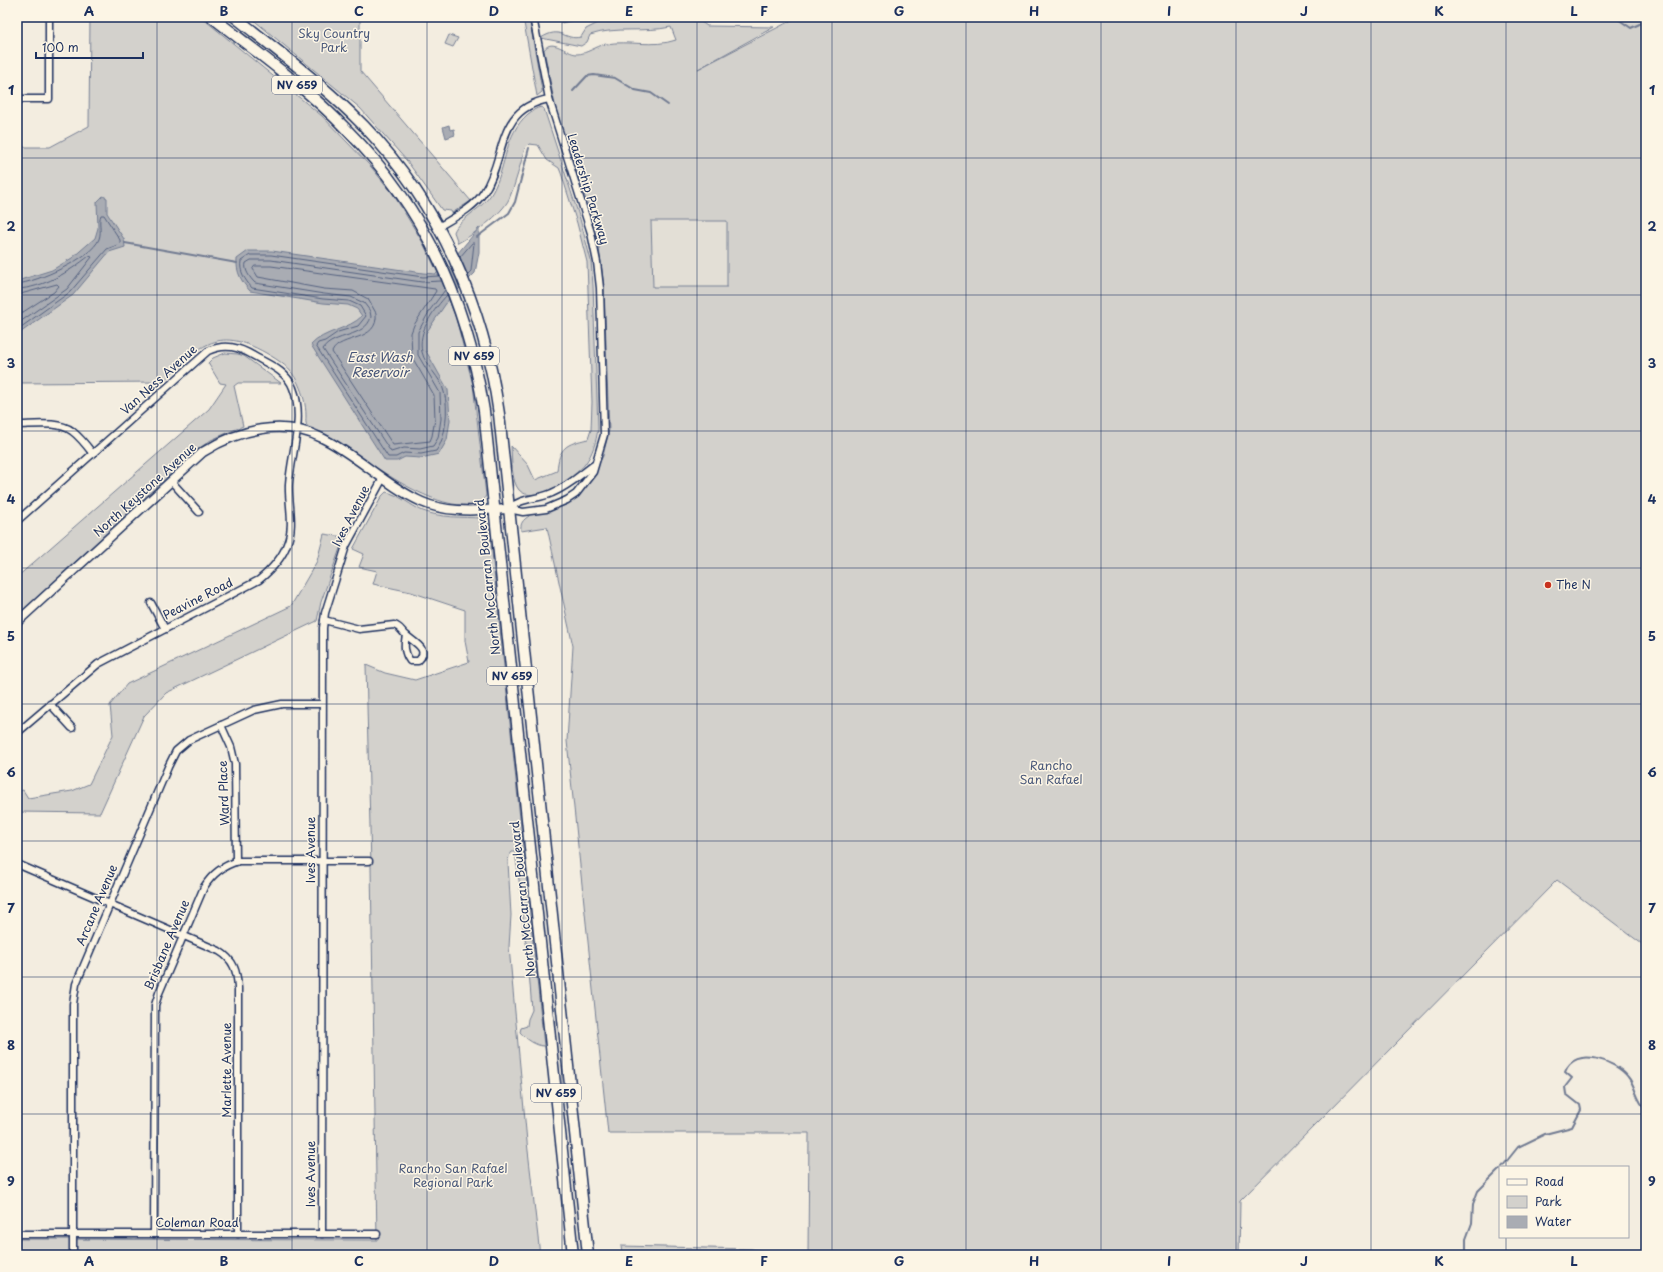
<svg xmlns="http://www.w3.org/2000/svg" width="1663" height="1272" font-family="'Playpen Sans',sans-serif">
<rect width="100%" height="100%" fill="#f3ede0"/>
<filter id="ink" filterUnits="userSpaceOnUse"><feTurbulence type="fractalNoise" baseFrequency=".025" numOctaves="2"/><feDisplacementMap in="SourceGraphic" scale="8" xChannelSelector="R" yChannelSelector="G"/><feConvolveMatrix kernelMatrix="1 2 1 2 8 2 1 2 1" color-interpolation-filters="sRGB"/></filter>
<g filter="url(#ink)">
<polygon fill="#e3dfd6" points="651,221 727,221 727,287 653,287"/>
<g fill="#d3d1cc" stroke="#778095" fill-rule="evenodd">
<path d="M 90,17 L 201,17 L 322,116 L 372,168 L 393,194 L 422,241 L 439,275 L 456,318 L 473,385 L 486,495 L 483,502 C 442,519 374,465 341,444 C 333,439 313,432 308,427 C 305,424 306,419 306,416 C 306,404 303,394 298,383 C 291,368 280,361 266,353 C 214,324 200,348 162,382 L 17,383 L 17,147 L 50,147 L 89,126 Z"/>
<polygon points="250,17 360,17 360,71 471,201 452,213 451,211 442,210 407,161 360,108"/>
<polygon points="523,17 529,17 542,90 542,92 537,96"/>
<path d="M 671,17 L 694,17 L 707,26 L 774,27 L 698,69 L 798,17 L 1646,17 L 1646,947 L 1557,880 L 1240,1201 L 1239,1255 L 808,1255 L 809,1133 L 608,1133 L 567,741 L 573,646 L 547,527 L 521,531 C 520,523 523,520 529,516 L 529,514 L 559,507 L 590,480 L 603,456 L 609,430 L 604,287 L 599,248 L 588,206 L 557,115 L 544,50 C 552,37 566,54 577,54 C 587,54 596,46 606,44 C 629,40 653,48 676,40 L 671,27 C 643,33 617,26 590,35 L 587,42 L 581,46 L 541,38 C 562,25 563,41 581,37 L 586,29 L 602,21 L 609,22 L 629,18 L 647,21 L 671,19 ZM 651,221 L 727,221 L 727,287 L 653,287 Z"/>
<polygon points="449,35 458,38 453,47 445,44"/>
<path d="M 541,107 L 544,109 L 580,219 L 591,261 L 593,285 L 598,429 C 596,442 593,453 585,464 C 575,477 534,506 519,490 C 511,481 512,459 511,446 L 528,465 L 535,480 L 557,471 C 559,447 566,444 588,439 L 591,430 L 592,402 L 587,262 L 577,223 L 561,173 L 559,168 L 547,160 L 538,145 L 529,144 L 525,148 C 520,165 516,183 509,199 C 502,214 473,235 458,243 L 454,232 C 459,218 484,209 493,191 C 507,165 504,135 528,114 C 532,111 536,108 541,107 Z"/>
<polygon points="225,353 238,354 244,356 281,383 238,383 234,386 243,426 211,440 194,452 17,616 17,577 209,409 226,384 220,383 208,363 213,358"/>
<path d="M 386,492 C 398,494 411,506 423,511 C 442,518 461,517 482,518 L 489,524 L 544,1046 C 536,1046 526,1039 520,1032 L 521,1028 L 527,1026 L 528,1019 L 532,1010 L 527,946 L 523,933 L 523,908 L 515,852 L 512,852 L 509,856 L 508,862 L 511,915 L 509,947 L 527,1142 L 540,1255 L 17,1255 L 17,1239 L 377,1240 L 371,867 L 366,665 L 385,673 L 415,680 L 469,662 L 465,641 L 465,610 L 411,592 L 373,584 L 377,571 L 359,567 L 364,554 L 353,549 L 382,496 Z"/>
<polygon points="324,534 344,537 321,602 317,621 166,693 144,716 100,813 17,812 17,792 23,790 28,798 72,791 89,784 113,735 110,705 127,684 291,606 317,561"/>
<polygon points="621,1246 751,1249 788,1255 622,1255"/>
</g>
<g fill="#a9acb3" stroke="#707a91">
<polygon points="560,17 575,17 575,20 561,23"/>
<polygon points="449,125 450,130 454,129 455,135 446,138 443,127"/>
<polygon points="103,196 107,198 107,213 124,239 125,247 109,252 73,295 17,335 17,281 52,270 72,258 95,238 98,228 97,202"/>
<path d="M 479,228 L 479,252 L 475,273 L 449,299 L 426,333 L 426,351 L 448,390 L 450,420 L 447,440 L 439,454 L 421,458 L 405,457 L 397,461 L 385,461 L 311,345 C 323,331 350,329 362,316 L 357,309 L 348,305 L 323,303 L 250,291 C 241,281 236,272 237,259 L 248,251 L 272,251 L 423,273 L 435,274 L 450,267 L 457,254 Z"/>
</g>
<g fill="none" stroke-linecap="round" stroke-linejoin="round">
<g stroke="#546180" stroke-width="1">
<polyline points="460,257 472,243 474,243 471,271 467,275"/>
<path d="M 255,266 L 271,266 L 435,289 L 436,291 L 414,325 L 411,333 L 412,357 L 434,395 L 435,419 L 432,436 L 430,441 L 393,445 L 332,352 C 340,334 379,343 376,313 L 368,299 L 353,291 L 324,289 L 258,277 L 253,269 Z"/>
<path d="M 439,276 L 423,277 L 271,255 L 250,255 L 241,261 C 239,271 245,280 252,288 L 323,299 L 349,301 L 360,306 L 366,316 L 358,326 L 338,332 L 325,341 L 318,343 L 316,346 L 388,457 L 396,457 L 404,453 L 421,454 L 436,451 C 446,439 449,407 444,392 C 441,377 425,366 422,352 C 417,332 434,309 447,295"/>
<path d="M 441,281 L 422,282 L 271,260 L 251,260 L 246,263 C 244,270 250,278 255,283 L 324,294 L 351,297 L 364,303 L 370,311 L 371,317 C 365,338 334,333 323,349 L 391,452 L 404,448 L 420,449 L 433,446 L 438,438 L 441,419 L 440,393 L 418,355 L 418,332 L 430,310 L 445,290"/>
<path d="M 17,284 C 37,282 92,258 99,239 C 102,231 98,221 101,215 L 104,215 L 120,240 L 120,244 L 107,249 L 70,292 L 17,330"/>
<path d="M 17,289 C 43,288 69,272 89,256 L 92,257 L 67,289 L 17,324"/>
<polyline points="17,295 57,284 59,286 54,292 17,316"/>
</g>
<g stroke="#707a91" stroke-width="2">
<polyline points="1615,17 1631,28 1646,21"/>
<polyline points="573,91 587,76 594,75 615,78 635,90 651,93 668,105"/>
<polyline points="477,237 509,213 515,202 529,148"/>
<polyline points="125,243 237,263"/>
<path d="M 1502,1167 L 1518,1147 L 1545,1134 L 1572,1127 L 1581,1110 L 1580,1105 L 1566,1094 L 1565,1087 L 1572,1078 L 1565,1072 C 1575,1045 1616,1061 1628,1077 C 1636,1086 1636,1101 1646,1109"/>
<polyline points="1466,1255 1466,1239 1472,1223 1473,1204 1478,1191 1500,1169"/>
</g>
<defs>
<g id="minor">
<path d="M 533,17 L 549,99 L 591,233 L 597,262 L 600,288 L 604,435 L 593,472 L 576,494 L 567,500 L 546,509 L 523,512 L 509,509 C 521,497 537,500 552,493 C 569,486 580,475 594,465"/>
<polyline points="17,99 49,99 49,17"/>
<path d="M 438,227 C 455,217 474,208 484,192 C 507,157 495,109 549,99"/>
<path d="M 17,425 C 34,425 58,421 72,431 C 80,437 87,446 93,454"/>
<polyline points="171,481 199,512"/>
<path d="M 17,521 L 208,351 C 225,343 239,347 254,356 C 268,364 287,371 293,388 C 305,418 291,453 289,484 C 288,504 295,525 287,544 C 282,559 271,570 259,580 L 98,664 L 17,733"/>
<polyline points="151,603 165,629"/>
<path d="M 324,620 L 359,629 L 394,625 C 401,627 401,631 406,635 C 413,642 431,649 418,661 L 410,661 C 404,653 404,645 406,635"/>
<polyline points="50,704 72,728"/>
<polyline points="221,725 231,747 235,764 236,862"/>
<path d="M 17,864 L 219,951 C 234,960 237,971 238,988 L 238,1234"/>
<polyline points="17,1234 377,1234"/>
<path d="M 154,1234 L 155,1005 L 159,993 L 204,887 C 213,873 223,866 238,861 L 369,861"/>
<polyline points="322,1234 323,628 325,613 346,546 383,478"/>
<polyline points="73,1255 73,1004 76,984 168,767 176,751 189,740 254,710 282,704 322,704"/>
</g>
<path id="tertiary" d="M 17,622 L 203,452 C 238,430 282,418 322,438 C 357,455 385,485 422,502 C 449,514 480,510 509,509"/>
<g id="primary">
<path d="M 212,17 C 258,53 307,88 347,130 C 425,208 467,302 484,411 L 573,1255"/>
<path d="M 235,17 C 279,52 325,86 364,126 C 440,205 484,307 499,414 L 588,1255"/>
</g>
</defs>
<use href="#minor" stroke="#1b2f5e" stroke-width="9"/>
<use href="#tertiary" stroke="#1b2f5e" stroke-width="11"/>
<use href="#primary" stroke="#1b2f5e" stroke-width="13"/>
<use href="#minor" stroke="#fcf5e5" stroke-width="6"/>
<use href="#tertiary" stroke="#fcf5e5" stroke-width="8"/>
<use href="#primary" stroke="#fcf5e5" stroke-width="10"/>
</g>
</g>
<path fill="none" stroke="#1b2f5e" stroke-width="1" stroke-opacity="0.55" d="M 157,17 L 157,1255M 292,17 L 292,1255M 427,17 L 427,1255M 562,17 L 562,1255M 697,17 L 697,1255M 832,17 L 832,1255M 966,17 L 966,1255M 1101,17 L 1101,1255M 1236,17 L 1236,1255M 1371,17 L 1371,1255M 1506,17 L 1506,1167M 17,158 L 1646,158M 17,295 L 1646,295M 17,431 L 1646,431M 17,568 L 1646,568M 17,704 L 1646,704M 17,841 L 1646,841M 17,977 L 1646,977M 17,1114 L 1646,1114M 1506,1237 L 1506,1255"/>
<circle fill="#c8321e" stroke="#fcf5e5" stroke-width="1.5" cx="1548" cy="585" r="4"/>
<g text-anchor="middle" stroke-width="3" stroke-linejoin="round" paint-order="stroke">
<g fill="#fcf5e5" stroke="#5e6a86" stroke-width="1">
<rect x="272" y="76" width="50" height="18" rx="3"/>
<rect x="449" y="347" width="50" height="18" rx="3"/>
<rect x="487" y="667" width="50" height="18" rx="3"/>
<rect x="531" y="1084" width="50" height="18" rx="3"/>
</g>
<g font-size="11" font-weight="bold" fill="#1b2f5e">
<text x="297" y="89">NV 659</text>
<text x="474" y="360">NV 659</text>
<text x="512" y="680">NV 659</text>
<text x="556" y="1097">NV 659</text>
</g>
<g font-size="12" fill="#49587a" stroke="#fcf5e5">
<text x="334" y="38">Sky Country<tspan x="334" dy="14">Park</tspan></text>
<text x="1051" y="770">Rancho<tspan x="1051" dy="14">San Rafael</tspan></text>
<text x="453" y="1173">Rancho San Rafael<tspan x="453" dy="14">Regional Park</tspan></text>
</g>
<g font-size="12" fill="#1b2f5e" stroke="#fcf5e5">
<text transform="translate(588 189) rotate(73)" y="4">Leadership Parkway</text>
<text transform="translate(159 380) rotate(-42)" y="4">Van Ness Avenue</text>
<text transform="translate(145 490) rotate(-42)" y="4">North Keystone Avenue</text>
<text transform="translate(351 516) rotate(-63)" y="4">Ives Avenue</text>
<text transform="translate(488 577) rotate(-96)" y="4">North McCarran Boulevard</text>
<text transform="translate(198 599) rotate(-27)" y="4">Peavine Road</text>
<text transform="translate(224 793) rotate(-92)" y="4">Ward Place</text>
<text transform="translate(311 850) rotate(-90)" y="4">Ives Avenue</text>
<text transform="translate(523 899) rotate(-96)" y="4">North McCarran Boulevard</text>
<text transform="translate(97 905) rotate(-67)" y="4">Arcane Avenue</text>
<text transform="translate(167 945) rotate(-67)" y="4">Brisbane Avenue</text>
<text transform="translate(227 1070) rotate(-90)" y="4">Marlette Avenue</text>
<text transform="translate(311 1174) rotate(-90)" y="4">Ives Avenue</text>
<text x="197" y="1227">Coleman Road</text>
</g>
<g font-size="12" fill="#1b2f5e" stroke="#fcf5e5" text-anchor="start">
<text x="1556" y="589">The N</text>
</g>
<g font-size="13" font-style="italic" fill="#465478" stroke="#fcf5e5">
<text x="380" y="362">East Wash<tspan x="380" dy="15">Reservoir</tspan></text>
</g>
</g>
<rect width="1663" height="1272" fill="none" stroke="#fcf5e5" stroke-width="44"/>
<rect x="1499" y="1166" width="130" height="72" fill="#fcf5e5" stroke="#a2a6af"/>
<rect x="1507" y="1179" width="20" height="6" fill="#fcf5e5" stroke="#a2a6af"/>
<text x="1535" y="1186" font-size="12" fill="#1b2f5e">Road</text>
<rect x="1507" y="1196" width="20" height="12" fill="#d3d1cc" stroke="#a2a6af"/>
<text x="1535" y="1206" font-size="12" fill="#1b2f5e">Park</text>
<rect x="1507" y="1216" width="20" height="12" fill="#a9acb3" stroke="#a2a6af"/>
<text x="1535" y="1226" font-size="12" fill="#1b2f5e">Water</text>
<path d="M36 52v6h107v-6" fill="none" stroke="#1b2f5e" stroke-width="2"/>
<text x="42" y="52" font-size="12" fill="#1b2f5e" stroke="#fcf5e5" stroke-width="3" paint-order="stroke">100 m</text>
<rect x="22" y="22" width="1619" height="1228" fill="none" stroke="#1b2f5e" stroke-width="1.5"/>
<g font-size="13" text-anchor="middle" font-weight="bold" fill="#1b2f5e">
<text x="89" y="16">A</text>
<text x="224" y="16">B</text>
<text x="359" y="16">C</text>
<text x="494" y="16">D</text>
<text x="629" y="16">E</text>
<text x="764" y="16">F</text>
<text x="899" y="16">G</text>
<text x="1034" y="16">H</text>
<text x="1169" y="16">I</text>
<text x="1304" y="16">J</text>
<text x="1439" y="16">K</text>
<text x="1574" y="16">L</text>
<text x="11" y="95">1</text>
<text x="1652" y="95">1</text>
<text x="11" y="231">2</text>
<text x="1652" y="231">2</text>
<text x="11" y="368">3</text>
<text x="1652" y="368">3</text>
<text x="11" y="504">4</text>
<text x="1652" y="504">4</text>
<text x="11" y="641">5</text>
<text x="1652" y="641">5</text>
<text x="11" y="777">6</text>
<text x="1652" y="777">6</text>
<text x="11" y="913">7</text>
<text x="1652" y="913">7</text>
<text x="11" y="1050">8</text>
<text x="1652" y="1050">8</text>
<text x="11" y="1186">9</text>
<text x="1652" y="1186">9</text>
<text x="89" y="1266">A</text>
<text x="224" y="1266">B</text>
<text x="359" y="1266">C</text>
<text x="494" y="1266">D</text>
<text x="629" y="1266">E</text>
<text x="764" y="1266">F</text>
<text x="899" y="1266">G</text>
<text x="1034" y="1266">H</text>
<text x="1169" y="1266">I</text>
<text x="1304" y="1266">J</text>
<text x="1439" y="1266">K</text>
<text x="1574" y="1266">L</text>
</g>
</svg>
